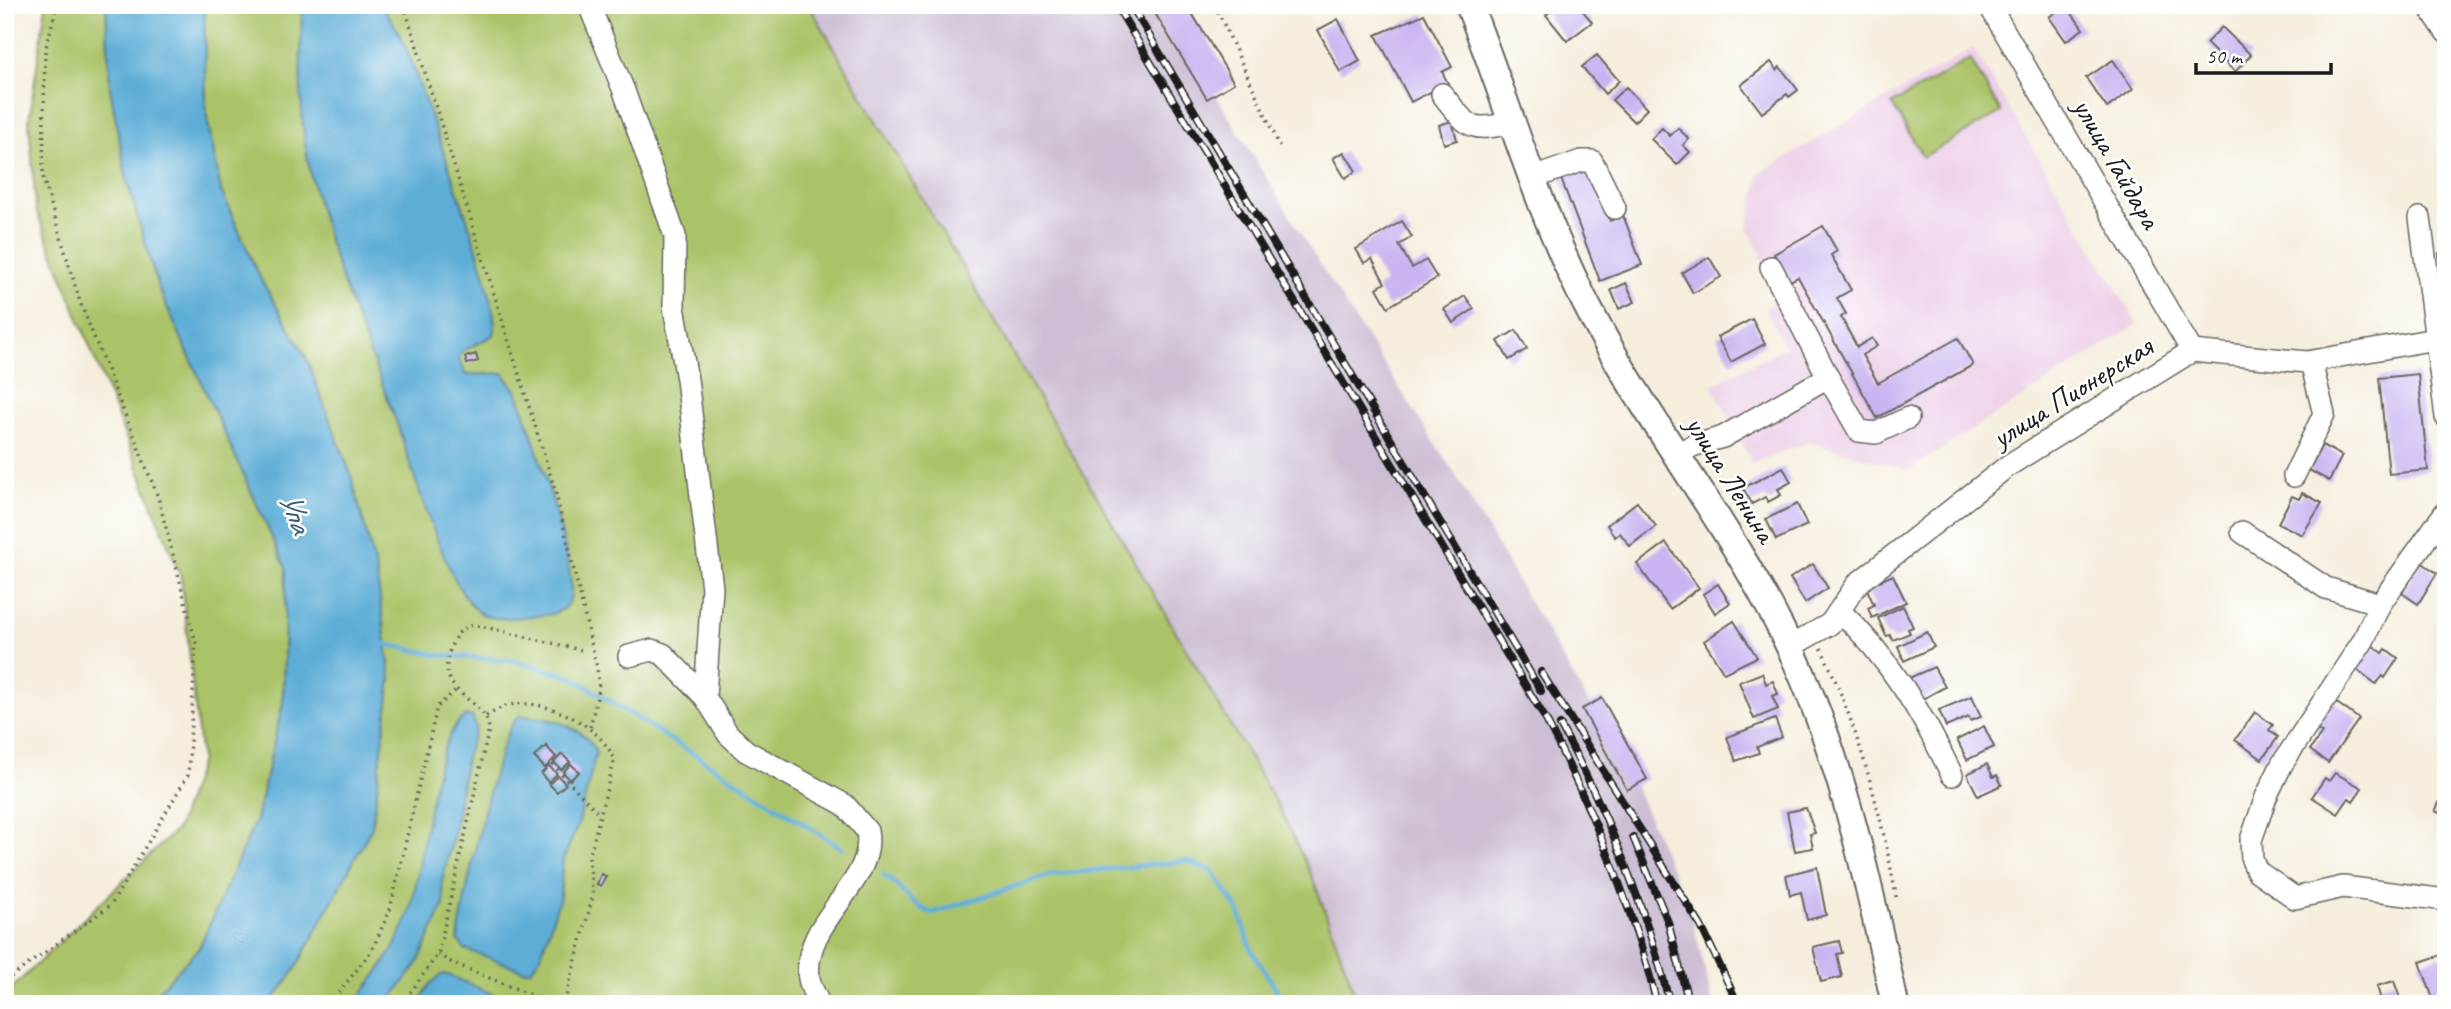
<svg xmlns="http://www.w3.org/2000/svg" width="2451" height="1009" font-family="Caveat,sans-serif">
<rect width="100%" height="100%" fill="#fff"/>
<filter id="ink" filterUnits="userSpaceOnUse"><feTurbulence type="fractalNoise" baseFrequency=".0143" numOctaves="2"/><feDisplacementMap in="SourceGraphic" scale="14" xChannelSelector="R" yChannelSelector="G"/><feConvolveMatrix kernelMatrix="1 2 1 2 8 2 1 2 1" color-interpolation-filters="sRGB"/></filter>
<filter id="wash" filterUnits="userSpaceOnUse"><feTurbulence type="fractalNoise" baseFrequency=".00686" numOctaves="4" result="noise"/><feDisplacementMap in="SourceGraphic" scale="28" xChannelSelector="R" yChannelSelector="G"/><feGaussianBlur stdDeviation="1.57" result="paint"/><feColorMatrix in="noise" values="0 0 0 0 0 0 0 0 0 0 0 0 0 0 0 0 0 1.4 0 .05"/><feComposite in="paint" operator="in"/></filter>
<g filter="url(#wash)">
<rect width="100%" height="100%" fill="#f5eedd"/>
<polygon fill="#edd0e8" points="1973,48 2137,324 1909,470 1808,442 1752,463 1712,385 1785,347 1765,308 1781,299 1748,228 1760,173"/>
<polygon fill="#ccbed4" points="809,5 1160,5 1332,284 1458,479 1631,776 1692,917 1713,1004 1359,1004 1312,876 1279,808"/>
<g fill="#abc368" stroke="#647042" stroke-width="2">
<polygon points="46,5 106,5 110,88 127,181 158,287 286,568 283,703 256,820 199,948 146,1004 5,1004 5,995 177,829 201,760 181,577 36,210 29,121"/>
<polygon points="204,5 809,5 1279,808 1312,876 1359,1004 270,1004 295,969 372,827 391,679 376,570 351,475 305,355 260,278 221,191 206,113"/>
<polygon points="1970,59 2001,112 1923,157 1892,104"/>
</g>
<g fill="#5dadd7" stroke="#3c647a" stroke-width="2">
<polygon points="106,5 204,5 206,113 221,191 260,278 305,355 351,475 376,570 391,679 372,827 295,970 270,1004 146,1004 199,948 256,820 283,703 286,568 158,287 127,181 110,88"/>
<path d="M 308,5 L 382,5 L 400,34 L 412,63 C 426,107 504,304 494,335 L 463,351 L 459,357 L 466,375 L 503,373 L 518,393 C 529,426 582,576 569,601 C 562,615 546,615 532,616 C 514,617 492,624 476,610 C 444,580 412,466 396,421 C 364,334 324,248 307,156 C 299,109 300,61 302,14 Z"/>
<path d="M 466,716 L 472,716 L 476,728 L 466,757 L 453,837 L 442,882 L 444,905 L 418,963 L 388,1004 L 353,1004 C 378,975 396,950 409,913 C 423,873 431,733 466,716 Z"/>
<path d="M 519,716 C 544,716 587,725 596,753 L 579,822 L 563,860 L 560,897 L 541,955 L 531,970 L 523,970 L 464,949 L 458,940 C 461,910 498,728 519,716 Z"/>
<polygon points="443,974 451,976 514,1004 418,1004 430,984"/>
</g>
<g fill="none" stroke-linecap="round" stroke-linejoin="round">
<g stroke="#5dadd7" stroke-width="5">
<polyline points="386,644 438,655 516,661 572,677 842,848"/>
<path d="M 884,875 C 903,887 911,907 933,913 L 1050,875 L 1187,861 L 1212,871 L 1238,909 L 1252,951 L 1286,1004"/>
</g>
</g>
<g id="blocks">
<g fill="#c9b5f1">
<polygon points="1150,5 1187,5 1234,83 1207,99"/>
<polygon points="1558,5 1578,5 1592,22 1567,41 1546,15"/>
<polygon points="2066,5 2083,29 2066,41 2049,17"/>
<polygon points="1424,14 1452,67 1442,72 1448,83 1411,102 1376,35"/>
<polygon points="1338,19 1360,61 1340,72 1318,30"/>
<polygon points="2222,27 2251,55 2235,72 2206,43"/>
<polygon points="1597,55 1619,81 1605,94 1582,67"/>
<polygon points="2113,60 2133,89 2107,108 2086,78"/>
<polygon points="1771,62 1777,70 1780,67 1798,90 1789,97 1787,94 1762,113 1741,85"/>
<polygon points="1626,87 1647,109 1634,122 1612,100"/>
<polygon points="1452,121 1457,140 1444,144 1439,125"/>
<polygon points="1662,128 1670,136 1678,128 1689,139 1683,145 1690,152 1677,165 1651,139"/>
<polygon points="1344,152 1356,171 1345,178 1333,158"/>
<polygon points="1589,165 1610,221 1623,215 1642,265 1600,281 1560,176"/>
<polygon points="1402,221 1412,237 1399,245 1412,268 1426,260 1437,278 1388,307 1377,288 1385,283 1372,259 1364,263 1356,249"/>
<polygon points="1823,226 1837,251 1831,255 1851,290 1837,298 1846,314 1841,317 1857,347 1872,338 1877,346 1862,355 1878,383 1958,338 1973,365 1877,418 1798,277 1790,281 1774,254"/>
<polygon points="2446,252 2446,296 2444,296 2439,253"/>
<polygon points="1709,257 1721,277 1693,293 1682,273"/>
<polygon points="1626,283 1635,302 1619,309 1611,290"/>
<polygon points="1465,296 1474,309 1453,323 1444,309"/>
<polygon points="1752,319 1765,344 1731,362 1717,337"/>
<polygon points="1516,330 1527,349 1509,360 1498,341"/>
<polygon points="476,354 478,361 467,364 465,357"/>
<polygon points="2418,374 2428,470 2389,474 2379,378"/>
<polygon points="2322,445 2342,456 2329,481 2309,470"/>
<polygon points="1783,467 1791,482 1778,489 1781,495 1768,502 1765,497 1752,504 1743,488"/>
<polygon points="2302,493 2322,503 2302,535 2278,523 2292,496 2299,499"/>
<polygon points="1637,502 1656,526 1630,546 1620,533 1615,537 1607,525"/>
<polygon points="1797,504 1807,525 1776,540 1766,519"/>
<polygon points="1666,543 1699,588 1670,609 1637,564"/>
<polygon points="2421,562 2437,573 2418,604 2402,593"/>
<polygon points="1813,564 1828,588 1805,603 1790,578"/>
<polygon points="1893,575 1906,602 1872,618 1868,608 1874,605 1866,587"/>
<polygon points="1718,584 1730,603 1715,613 1703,594"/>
<polygon points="1903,606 1913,627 1908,629 1910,633 1893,640 1890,635 1886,636 1878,618"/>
<polygon points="1734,621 1757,657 1724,673 1704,641"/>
<polygon points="1927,632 1934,647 1904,661 1898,646"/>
<polygon points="2372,645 2383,653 2386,649 2398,658 2385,678 2383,676 2376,684 2355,668"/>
<polygon points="1934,667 1945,687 1921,700 1909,678"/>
<polygon points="1762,673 1766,684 1773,681 1778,694 1772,696 1778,709 1754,719 1739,682"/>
<polygon points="1972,696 1981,717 1970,721 1969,717 1946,727 1939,710"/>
<polygon points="1602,698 1647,779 1627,790 1582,709"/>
<polygon points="2330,698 2359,719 2328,763 2310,750 2322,733 2311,725"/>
<polygon points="2255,712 2273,725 2269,730 2278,737 2262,759 2235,740"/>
<polygon points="1775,719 1782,737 1757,747 1759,753 1736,761 1727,737"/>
<polygon points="1984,726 1994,747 1967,760 1957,740"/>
<polygon points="546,746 556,757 545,768 534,757"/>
<polygon points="562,754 570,762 561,770 554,762"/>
<polygon points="571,764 579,772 570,780 563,772"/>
<polygon points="1987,764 1993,777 1997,775 2002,785 1978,796 1967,774"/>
<polygon points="549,766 557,774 548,782 541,774"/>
<polygon points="2335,773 2362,788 2353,801 2349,798 2338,814 2312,797 2325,778 2329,781"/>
<polygon points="558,776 566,784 557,792 549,784"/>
<polygon points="2446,789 2446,816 2435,811"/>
<polygon points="1806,808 1815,833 1810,834 1813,848 1795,851 1787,812"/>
<polygon points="1817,867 1826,915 1807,920 1801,892 1790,895 1786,875"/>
<polygon points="601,874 606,876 601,886 597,884"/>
<polygon points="1839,941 1842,953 1837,954 1842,977 1821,982 1813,947"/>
<polygon points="2444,954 2446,995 2433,999 2420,962"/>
<polygon points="2394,981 2402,1004 2382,1004 2377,986"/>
</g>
</g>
</g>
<g filter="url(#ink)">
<use href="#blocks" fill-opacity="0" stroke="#686660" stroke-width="2"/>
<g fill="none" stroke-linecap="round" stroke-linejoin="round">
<defs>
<g id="minor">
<path d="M 589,5 L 624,91 L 675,236 L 674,307 L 687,379 L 712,588 L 705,697 L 728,734 L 746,751 L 845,805 L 867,831 C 877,884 801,920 809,978 C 810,987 816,996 819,1004"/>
<polyline points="1989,5 2192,351"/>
<polyline points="2428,5 2446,32"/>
<path d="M 1442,94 C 1469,128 1470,133 1513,122"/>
<polyline points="1533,178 1581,161 1592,161 1615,208"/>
<polyline points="2420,218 2446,417"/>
<polyline points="1771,267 1828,377"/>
<polyline points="1676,455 1692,446 1723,437 1828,377 1859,431 1876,433 1908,418"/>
<polyline points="2294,476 2324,414 2311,362"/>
<polyline points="2446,511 2380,604 2363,641 2282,764 2266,797 2251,840 2252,860 2257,871 2295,898 2343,887 2446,900"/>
<polyline points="2242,532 2326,588 2380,604"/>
<path d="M 1840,611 C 1889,658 1923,714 1952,775"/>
<polyline points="1789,647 1830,624 1858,583 2009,465 2192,351 2307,362 2446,337"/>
<polyline points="629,656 652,650 663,654 705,697"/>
</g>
<path id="major" d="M 1469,5 C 1508,104 1537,207 1585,302 C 1642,415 1723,514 1780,627 C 1839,744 1867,876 1895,1004"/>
</defs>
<use href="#minor" stroke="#686660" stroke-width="24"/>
<use href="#major" stroke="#686660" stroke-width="30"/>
<g stroke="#686660" stroke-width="3.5" stroke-dasharray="2 5" stroke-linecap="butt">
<polyline points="404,5 555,490 597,668 599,689 590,727"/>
<polyline points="1215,5 1281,149"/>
<path d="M 1821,648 C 1859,729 1882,814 1897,902"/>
<path d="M 486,716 C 493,713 499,708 506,706 C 540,695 604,725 614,761 L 589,858 L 593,896 L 564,1004"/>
<polyline points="552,764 600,815"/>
<polyline points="438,954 448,961 553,1004"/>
<polyline points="5,981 111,905 188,775 196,643 158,497 80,302 43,177 45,51 57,5"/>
<polyline points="330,1004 372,950 390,910 437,707 456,690"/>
<path d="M 402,1004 L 438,954 L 489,729 C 486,694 427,697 454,640 C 459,631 465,626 476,625 L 581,650"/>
</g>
<use href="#minor" stroke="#fff" stroke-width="21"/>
<use href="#major" stroke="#fff" stroke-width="26"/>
<defs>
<g id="rail">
<path d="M 1116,5 L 1545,718 C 1592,809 1632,903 1657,1004"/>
<polyline points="1131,5 1541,691"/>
<polyline points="1541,672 1701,926 1738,1004"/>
<path d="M 1560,725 C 1608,813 1645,906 1670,1004"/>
<polyline points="1633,837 1668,922 1689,1004"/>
</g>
</defs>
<use href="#rail" stroke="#1c1c1c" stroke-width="8"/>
<use href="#rail" stroke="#fff" stroke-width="5" stroke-dasharray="16" stroke-linecap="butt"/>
</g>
</g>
<g text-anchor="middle" stroke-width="5" stroke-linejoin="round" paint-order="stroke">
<g font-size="30" fill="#1c1c1c" stroke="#fff">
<text transform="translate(2117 163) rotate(60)" y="10">улица Гайдара</text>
<text transform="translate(2072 392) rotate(-32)" y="10">улица Пионерская</text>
<text transform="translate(1731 479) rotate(58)" y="10">улица Ленина</text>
</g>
<g font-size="32" font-style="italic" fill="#395d70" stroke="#fff">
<text transform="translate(296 512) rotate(69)" y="11">Упа</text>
</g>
</g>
<rect width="2451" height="1009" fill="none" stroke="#fff" stroke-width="28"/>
<path d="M2196 63v10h135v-10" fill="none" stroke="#1c1c1c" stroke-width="3.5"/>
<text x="2206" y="63" font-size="21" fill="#1c1c1c" stroke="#ffffff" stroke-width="5" paint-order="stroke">50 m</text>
</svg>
